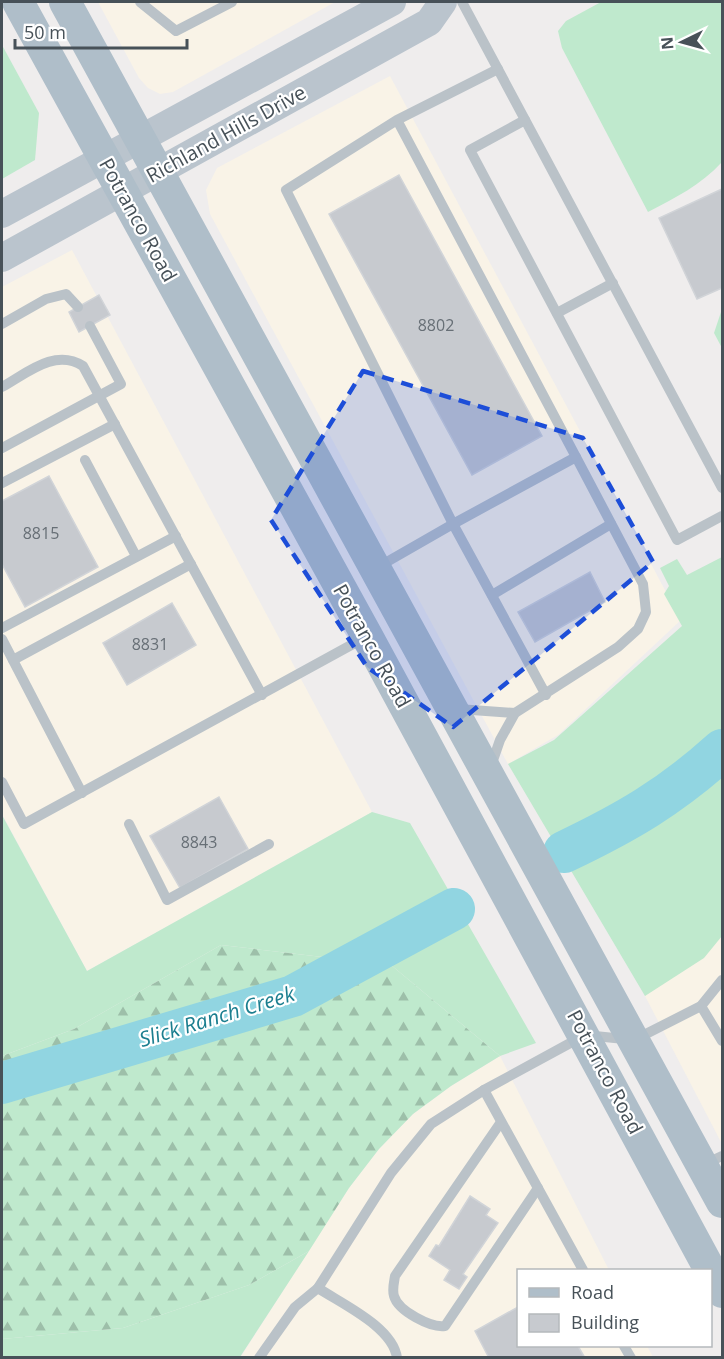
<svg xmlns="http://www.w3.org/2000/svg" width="724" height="1359" font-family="'Open Sans',sans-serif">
<defs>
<pattern id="forest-firs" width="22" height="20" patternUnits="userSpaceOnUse" patternTransform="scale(1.5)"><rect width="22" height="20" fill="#bfe9cd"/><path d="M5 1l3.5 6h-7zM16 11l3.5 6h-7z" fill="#9dbfa9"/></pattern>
</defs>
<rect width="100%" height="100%" fill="#efeded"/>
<g fill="#f9f3e7">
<polygon points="98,2 335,2 173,92 160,94 148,88 139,78"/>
<polygon points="390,76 681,620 558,735 508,764 210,214 206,190 217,168"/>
<polygon points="72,250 372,812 87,971 2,814 2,287"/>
<polygon points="722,910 722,1144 645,996"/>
<polygon points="500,1056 609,1270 518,1270 518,1346 647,1346 653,1357 240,1358 349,1188 379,1149 413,1114 451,1086"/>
</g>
<g fill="#bfe9cd">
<path d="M 601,2 L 722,2 L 722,162 C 701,185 675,198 648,212 L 562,48 L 558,31 L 566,21 Z"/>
<polygon points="2,45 39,113 35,160 2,179"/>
<polygon points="722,309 722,348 714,333"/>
<polygon points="722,557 722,936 704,958 645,996 508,764 554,740 682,626 664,594 669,586 660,568 677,559 687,575"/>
<polygon points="372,812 410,823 536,1043 500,1056 391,965 221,945 74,1029 2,1056 2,815 87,971"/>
<polygon points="309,1251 240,1357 2,1358 2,1339 123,1328 249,1285"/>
</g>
<polygon fill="url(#forest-firs)" points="221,945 391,965 500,1056 451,1086 413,1114 379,1149 349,1188 309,1251 249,1285 123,1328 2,1339 2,1056 74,1029"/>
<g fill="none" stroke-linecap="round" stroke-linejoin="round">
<g stroke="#91d5e1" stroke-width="42">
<path d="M 564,852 C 627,822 670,797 722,750"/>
<polyline points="2,1083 293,996 454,909"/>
</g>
</g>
<g fill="#c7cacf" stroke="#d1d4d8" stroke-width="1.5">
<polygon points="399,175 542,436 472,475 329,214"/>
<polygon points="722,189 722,288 697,299 659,218"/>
<polygon points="99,295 110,315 79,332 69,312"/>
<polygon points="49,476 98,567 25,607 2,564 2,501"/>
<polygon points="590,572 605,602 535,642 518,612"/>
<polygon points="172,603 196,645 127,685 103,643"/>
<polygon points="219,797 248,849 180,888 150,836"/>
<polygon points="470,1196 490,1209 486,1215 498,1223 463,1274 467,1277 459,1289 444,1280 450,1270 429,1256 436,1245 439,1246"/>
<polygon points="518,1307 518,1346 578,1346 585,1358 489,1358 475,1331"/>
</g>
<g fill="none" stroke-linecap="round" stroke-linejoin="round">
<g stroke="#bac2c8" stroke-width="10">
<polyline points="140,2 176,31 232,2"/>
<polyline points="462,2 722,488"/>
<polyline points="397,120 576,457 453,524 286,190 397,120 498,69"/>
<polyline points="525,120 470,150 677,540 722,516"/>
<polyline points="557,313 613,283"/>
<polyline points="2,324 46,299 66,294 78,307"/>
<path d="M 2,387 C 27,373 55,348 83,366 L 262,695"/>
<polyline points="2,448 121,384 90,326"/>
<polyline points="85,460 136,556"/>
<polyline points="2,483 115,424"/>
<polyline points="378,567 453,524 546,695"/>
<polyline points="492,595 611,524"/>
<polyline points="2,628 176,536"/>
<polyline points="2,639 82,793"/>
<polyline points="13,660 191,564"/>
<polyline points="458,709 515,713"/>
<polyline points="491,766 500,740 515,713 618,647 638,629 646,612 643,584 576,457"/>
<polyline points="2,782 24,824 364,638"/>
<polyline points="129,824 167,900 269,844"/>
<polyline points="701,1006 722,1041"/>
<polyline points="484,1090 583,1270"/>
<path d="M 501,1122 L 395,1276 C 394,1282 392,1290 394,1296 C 398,1311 431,1328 445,1326 L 538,1188"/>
<polyline points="705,1164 722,1156"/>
<polyline points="624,1346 631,1358"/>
<polyline points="259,1358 295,1307 318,1288"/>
<path d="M 397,1358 C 393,1327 342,1304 318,1288 L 391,1173 L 431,1124 L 484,1090 L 585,1035 L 634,1040 L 701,1006 L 722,980"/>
</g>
<g stroke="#bac4cd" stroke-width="28">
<polyline points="2,214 392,2"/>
<polyline points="2,258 429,22 443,2"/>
</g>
<g stroke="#afbec9" stroke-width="32">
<polyline points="18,2 367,636 722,1292"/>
<polyline points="65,2 722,1202"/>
</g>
</g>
<path fill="#1d4ed8" fill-opacity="0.2" stroke="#1d4ed8" stroke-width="4.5" stroke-dasharray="12 8" stroke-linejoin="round" d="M 363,371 L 583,438 L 653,562 L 453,727 L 367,667 L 271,520 Z"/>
<g text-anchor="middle" stroke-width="4.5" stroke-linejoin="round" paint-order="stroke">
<g font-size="16" fill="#676f76">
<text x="436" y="331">8802</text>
<text x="41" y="539">8815</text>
<text x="150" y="650">8831</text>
<text x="199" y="848">8843</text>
</g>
<g font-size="20" fill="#475158" stroke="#fff">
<text transform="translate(226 134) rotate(-29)" y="7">Richland Hills Drive</text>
<text transform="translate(138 220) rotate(61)" y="7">Potranco Road</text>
<text transform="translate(372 646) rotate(61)" y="7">Potranco Road</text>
<text transform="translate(605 1072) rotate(62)" y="7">Potranco Road</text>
</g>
<g font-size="21" font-style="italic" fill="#1b7e8f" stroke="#fff">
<text transform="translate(217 1017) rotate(-17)" y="7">Slick Ranch Creek</text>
</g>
</g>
<rect width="724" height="1359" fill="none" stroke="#475158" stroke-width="6"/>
<rect x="517" y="1269" width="195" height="78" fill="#ffffff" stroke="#b5b9bc" stroke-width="1.5"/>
<rect x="529" y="1288" width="30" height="9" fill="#afbec9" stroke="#b5b9bc" stroke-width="1.5"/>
<text x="571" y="1299" font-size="18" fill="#475158">Road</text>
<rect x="529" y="1314" width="30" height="18" fill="#c7cacf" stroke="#b5b9bc" stroke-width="1.5"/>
<text x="571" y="1329" font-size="18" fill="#475158">Building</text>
<g transform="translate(682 42) rotate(265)" stroke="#ffffff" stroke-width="4.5" paint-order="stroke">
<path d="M0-4.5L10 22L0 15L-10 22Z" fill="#475158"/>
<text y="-9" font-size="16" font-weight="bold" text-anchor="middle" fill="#475158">N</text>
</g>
<path d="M15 39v9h172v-9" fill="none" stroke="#475158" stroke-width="3"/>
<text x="24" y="39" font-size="18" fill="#475158" stroke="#ffffff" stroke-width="4.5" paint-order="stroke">50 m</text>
</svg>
